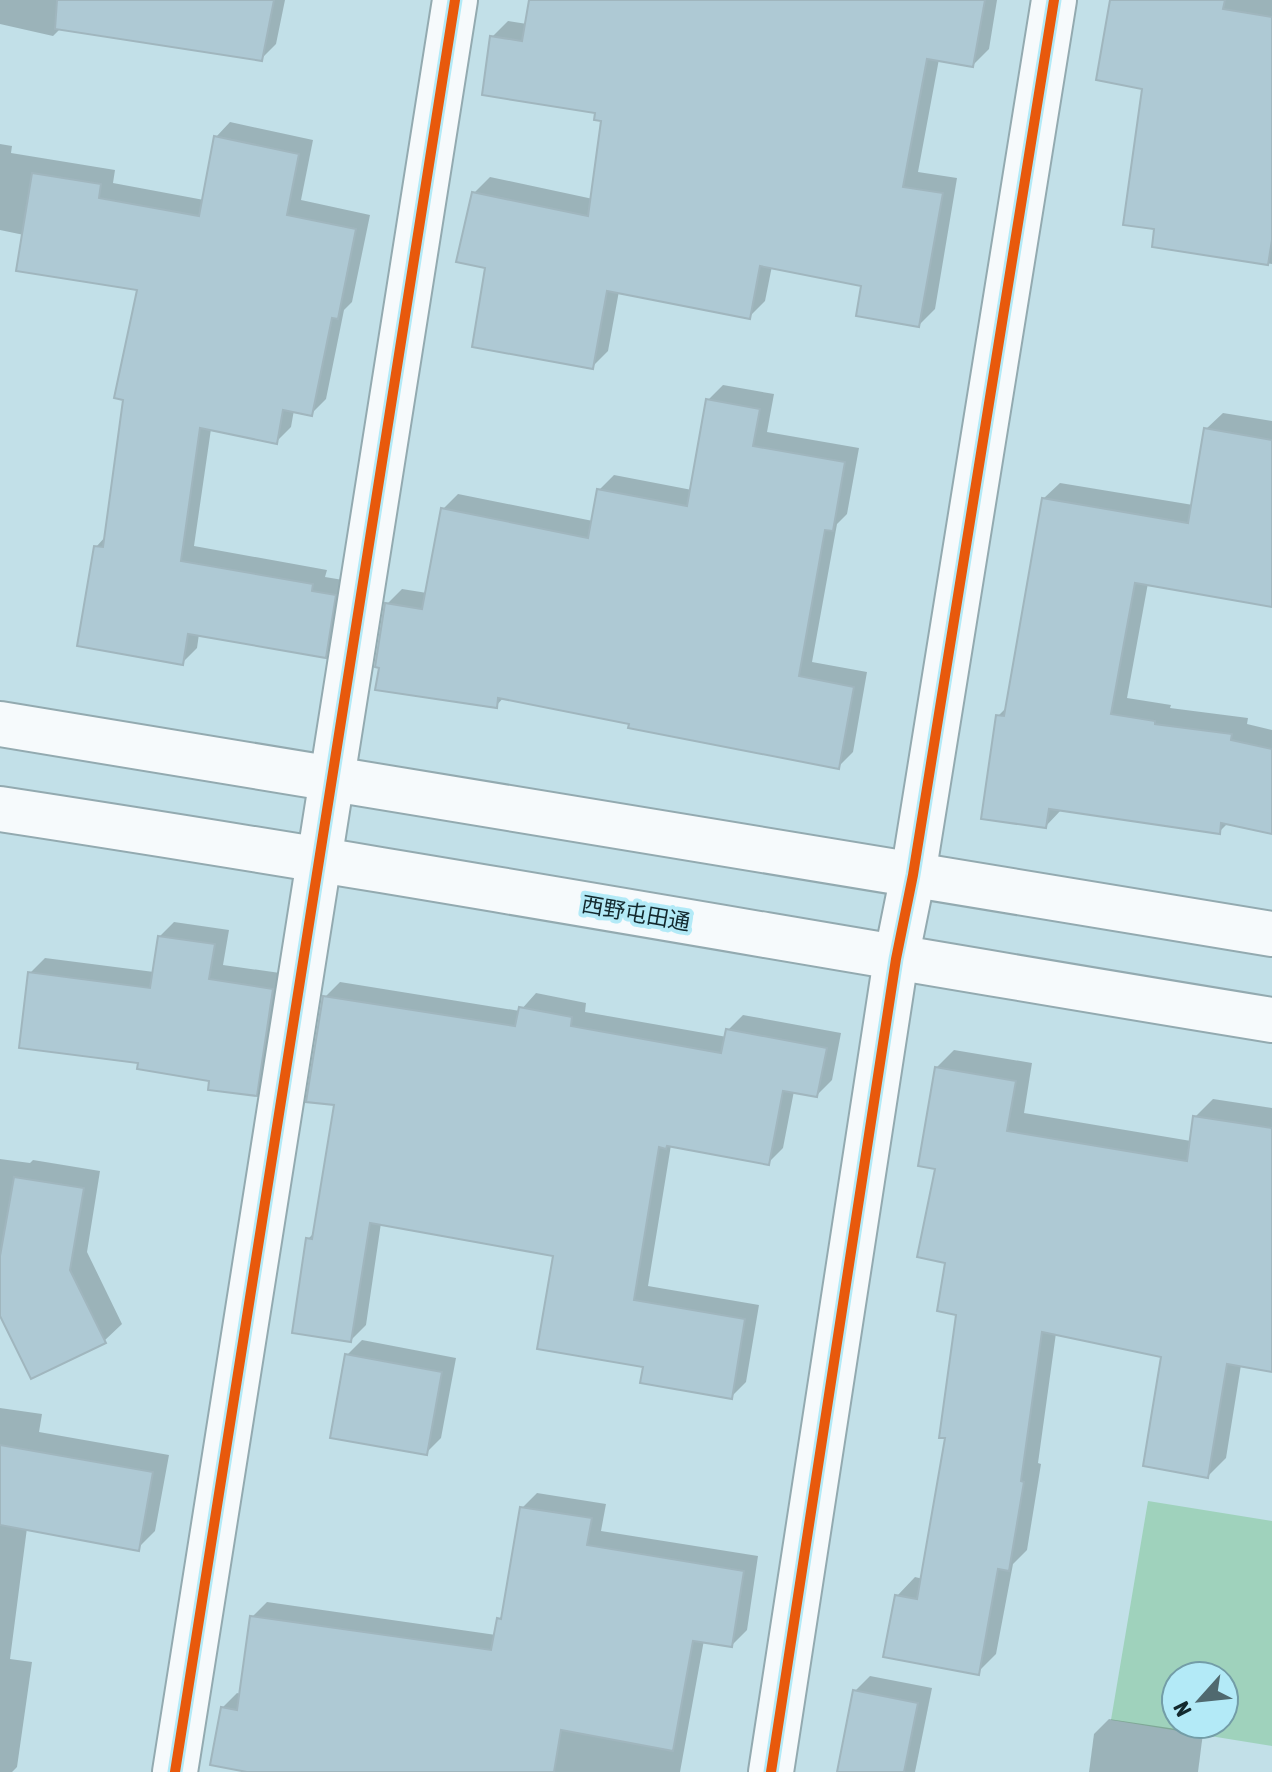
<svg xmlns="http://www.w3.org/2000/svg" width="1272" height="1772" font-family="'Asap Condensed','Noto Sans JP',sans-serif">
<rect width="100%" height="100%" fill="#c2e0e8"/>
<path fill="#9fd2bc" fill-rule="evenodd" d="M 1148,1501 L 1272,1521 L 1272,1746 L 1111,1720 ZM 1176,1676 L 1224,1676 L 1224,1724 L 1176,1724 Z"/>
<g fill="#0003">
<polygon points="0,0 285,0 276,44 261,59 63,26 53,36 0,24"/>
<polygon points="531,0 997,0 989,49 973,65 939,59 918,172 957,178 935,309 919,325 863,284 772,266 765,301 749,317 619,291 608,351 592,367 488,267 474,193 490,177 593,199 604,120 598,111 492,37 508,21 527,24"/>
<polygon points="1113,0 1272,0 1272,264 1154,245 1157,227 1145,87"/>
<polygon points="230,122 313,140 301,200 370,215 352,302 344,310 326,399 311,414 294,410 291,427 276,442 211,429 194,546 327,570 325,577 349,581 340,641 325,656 199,634 197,648 182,663 96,547 106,536 139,289 24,235 0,230 0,144 12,146 11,153 115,170 113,183 204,200 216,137"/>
<polygon points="723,385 774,394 767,432 859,448 847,514 837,524 812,662 867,672 853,752 838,767 504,697 496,706 387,604 402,589 427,593 443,509 458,494 593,521 599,490 614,475 692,490 708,400"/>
<polygon points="1223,413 1272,421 1272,607 1148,583 1127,698 1171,705 1170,708 1248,718 1247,724 1272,730 1272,832 1228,823 1219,832 1062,809 1046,826 998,716 1008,706 1043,499 1060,483 1193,505 1206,429"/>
<polygon points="174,922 229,930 223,965 287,974 271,1079 256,1094 211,1079 141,1061 30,973 45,958 154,972 159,937"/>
<polygon points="340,982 520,1011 536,993 586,1003 585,1012 727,1037 728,1030 743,1015 841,1033 832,1080 817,1095 794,1091 783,1148 768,1163 671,1145 648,1286 759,1305 746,1382 731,1397 645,1366 555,1255 381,1223 366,1325 351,1340 308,1239 315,1232 336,1103 325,997"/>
<polygon points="954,1050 1032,1063 1024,1113 1191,1141 1195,1117 1213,1099 1272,1108 1272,1370 1241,1365 1226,1458 1208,1476 1164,1355 1056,1333 1038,1463 1041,1464 1027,1550 1013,1564 996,1654 978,1672 897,1596 915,1577 923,1579 947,1437 958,1313 948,1262 937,1168 936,1068"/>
<polygon points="0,1159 30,1163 33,1160 100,1171 87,1252 122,1324 104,1341 0,1312"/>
<polygon points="362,1340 456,1358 441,1438 426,1453 347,1355"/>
<polygon points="0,1408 42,1414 39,1432 169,1455 155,1531 138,1548 27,1528 10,1659 32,1662 17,1767 12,1772 0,1772"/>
<polygon points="537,1493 606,1504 601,1531 758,1556 747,1630 732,1645 704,1640 680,1772 258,1772 222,1708 237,1693 241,1694 252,1617 267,1602 496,1635 499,1619 504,1614 522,1508"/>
<polygon points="870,1676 932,1688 915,1772 839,1772 855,1691"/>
<polygon points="1109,1719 1203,1733 1198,1772 1089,1772 1094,1734"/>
</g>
<g fill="#aec9d4" stroke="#a0b6be" stroke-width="2">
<polygon points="57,0 274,0 262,61 55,29"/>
<polygon points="529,0 985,0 973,67 927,59 903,187 943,193 919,327 856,316 861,286 760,266 750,319 607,291 593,369 472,347 485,268 456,262 472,192 588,216 601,121 594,120 595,113 482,95 490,36 522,41"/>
<polygon points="1110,0 1225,0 1223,9 1272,17 1272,240 1268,265 1152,247 1154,229 1123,225 1142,89 1096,80"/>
<polygon points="214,136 299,154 287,215 356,229 338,319 332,318 312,416 283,410 277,444 200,428 181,561 313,584 312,591 336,595 326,658 188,634 183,665 77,646 94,546 103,547 123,400 114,398 137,290 16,271 32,173 101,184 99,198 199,216"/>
<polygon points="706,399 760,409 753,446 845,462 833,531 825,530 799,676 854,687 839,769 628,728 629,724 498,698 497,708 375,690 379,668 375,667 385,603 422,609 441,508 588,538 597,489 687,506"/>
<polygon points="1204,428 1272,440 1272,607 1135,583 1111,714 1155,721 1155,724 1232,734 1231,740 1272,749 1272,834 1221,823 1220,834 1049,809 1046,828 981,819 996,715 1004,716 1042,498 1188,523"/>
<polygon points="158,936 215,944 209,979 273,989 257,1096 208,1090 209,1081 137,1069 138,1063 19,1048 28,972 150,988"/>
<polygon points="323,996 515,1026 519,1007 572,1017 571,1026 721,1053 726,1029 827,1048 817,1097 783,1091 769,1165 667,1146 666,1149 659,1147 634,1300 745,1319 732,1399 640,1383 643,1367 537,1349 553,1256 370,1223 351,1342 292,1333 306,1238 312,1239 334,1105 306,1102"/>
<polygon points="935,1067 1016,1081 1007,1131 1187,1161 1193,1116 1272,1128 1272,1372 1227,1364 1208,1478 1143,1466 1161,1357 1042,1332 1021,1481 1024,1482 1009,1571 998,1569 979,1675 883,1657 895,1595 917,1599 945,1438 939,1438 956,1315 937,1311 945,1263 917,1257 935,1169 918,1166"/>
<polygon points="14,1177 84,1188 70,1270 106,1343 31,1379 0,1316 0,1256"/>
<polygon points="345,1354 442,1372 427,1455 330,1438"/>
<polygon points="0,1445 153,1472 139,1551 0,1525"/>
<polygon points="520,1507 592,1518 587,1545 744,1571 732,1647 693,1641 673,1751 561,1730 554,1772 247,1772 210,1765 221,1707 237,1710 250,1616 491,1650 497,1618 501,1619"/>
<polygon points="853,1690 918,1703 904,1772 837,1772"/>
</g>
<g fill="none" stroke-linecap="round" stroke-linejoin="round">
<defs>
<g id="minor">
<polyline points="0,724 1272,934"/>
<path d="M 0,809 C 425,874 848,951 1272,1020"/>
<polyline points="175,1772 455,0"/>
<polyline points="771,1772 896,959 913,875 1054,0"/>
</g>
</defs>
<use href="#minor" stroke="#93aab0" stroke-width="48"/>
<use href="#minor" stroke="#f6fafc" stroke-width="44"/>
<defs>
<g id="cycleway">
<polyline points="175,1772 455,0"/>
<polyline points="771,1772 896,959 913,875 1054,0"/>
</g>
</defs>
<use href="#cycleway" stroke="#b3eaf7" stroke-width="15"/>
<use href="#cycleway" stroke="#e8590c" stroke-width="10"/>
</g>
<g text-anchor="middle" stroke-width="8" stroke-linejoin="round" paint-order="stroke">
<g font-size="22" fill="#13292e" stroke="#b3eaf7">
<text transform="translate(636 913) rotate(10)" y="8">西野屯田通</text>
</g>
</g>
<g transform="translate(1200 1700) rotate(243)"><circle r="38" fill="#b3eaf7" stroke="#739da7" stroke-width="2"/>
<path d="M0-6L14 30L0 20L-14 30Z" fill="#50696f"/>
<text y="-12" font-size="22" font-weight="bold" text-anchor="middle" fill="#13292e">N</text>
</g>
</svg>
